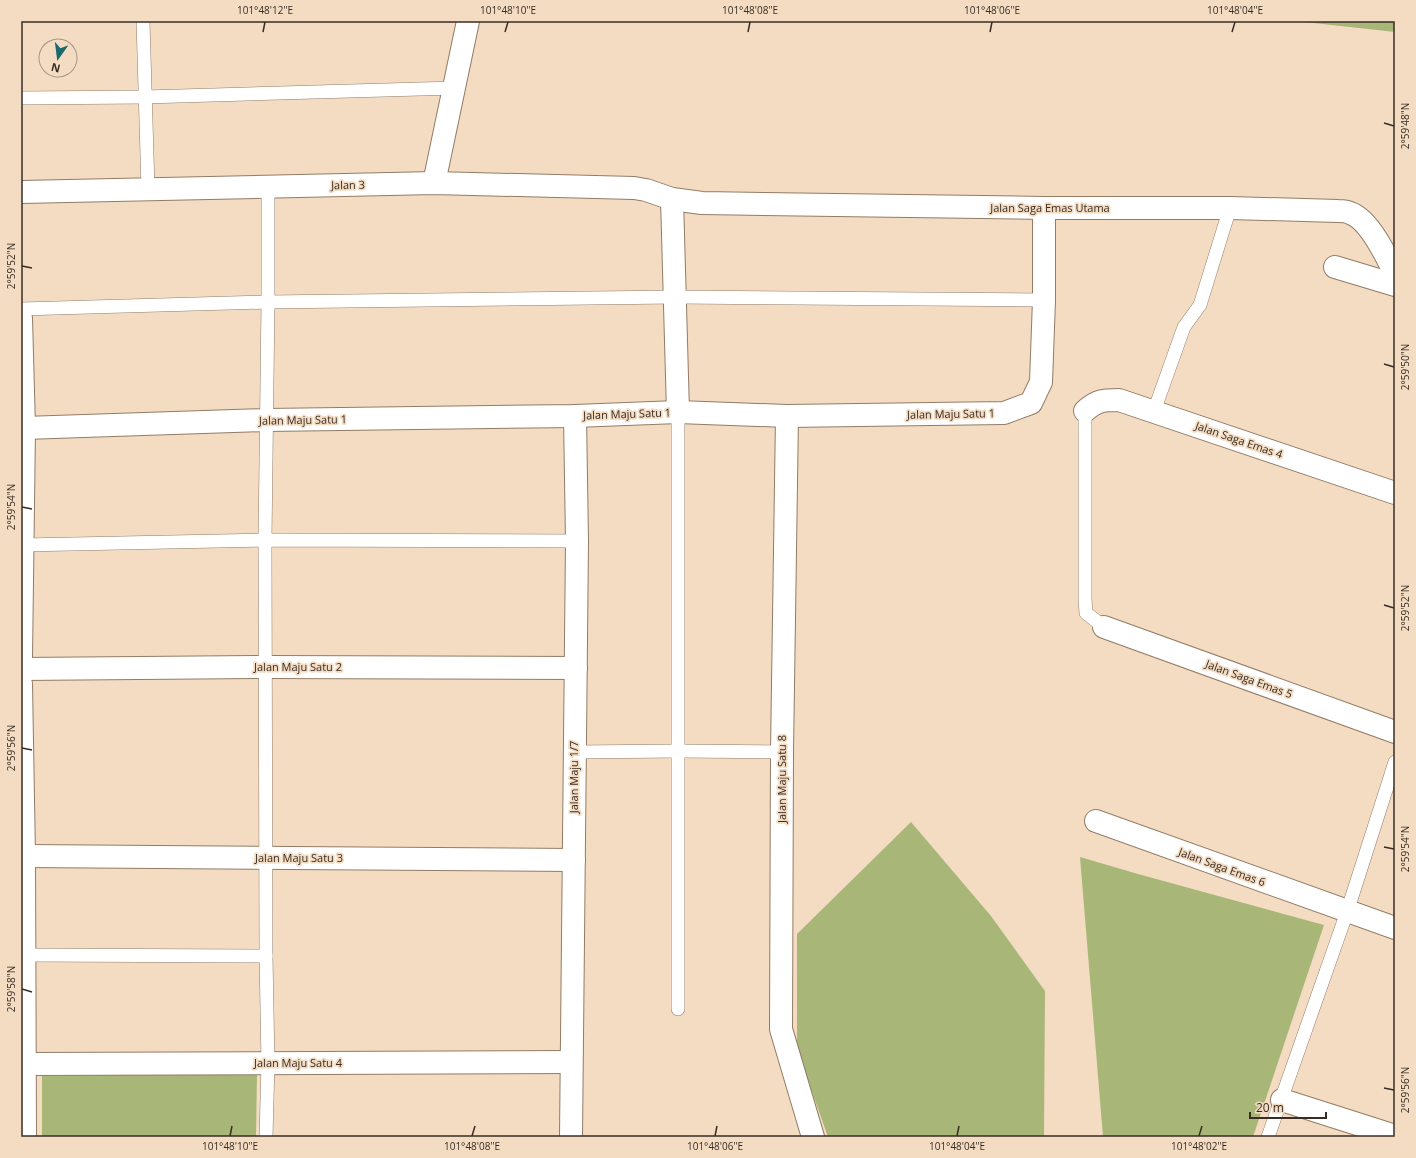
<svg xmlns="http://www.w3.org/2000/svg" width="1416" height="1158" font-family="'Open Sans',sans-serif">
<rect width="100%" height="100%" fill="#f4dcc3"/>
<g fill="#a8b778">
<polygon points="1295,21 1395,21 1395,32"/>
<polygon points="911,822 991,916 1045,991 1044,1137 828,1137 797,1049 797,934"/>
<polygon points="1080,857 1138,874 1324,925 1253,1137 1103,1137"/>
<polygon points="257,1073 256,1137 42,1137 42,1076"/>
</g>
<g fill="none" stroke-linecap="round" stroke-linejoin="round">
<defs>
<g id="lane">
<polyline points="143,21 148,189"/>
<polyline points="21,98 145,97 455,88"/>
<polyline points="21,309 268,302 675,297 1044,300"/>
<polyline points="1085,411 1085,599 1086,613 1104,627"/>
<polyline points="1154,411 1184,327 1200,305 1230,208"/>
<polyline points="678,412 678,1009"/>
<polyline points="23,545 265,540 577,541"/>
<polyline points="574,752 678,751 782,752"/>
<polyline points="24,955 266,956"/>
<polyline points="266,1137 268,1063 266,956 265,540 268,302 268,187"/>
<polyline points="1268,1137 1347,912 1395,762"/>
</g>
<g id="street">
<polyline points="434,183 468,21"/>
<path d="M 21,192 L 434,183 L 634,188 L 646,190 L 672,199 L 702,203 L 1044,208 L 1230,208 L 1338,211 C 1342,211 1347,211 1350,213 C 1369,219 1387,257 1395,274"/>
<polyline points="672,199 678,412"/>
<polyline points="1335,267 1395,285"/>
<polyline points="21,318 24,428 21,657"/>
<path d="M 1085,411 C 1097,400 1104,400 1119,400 L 1395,493"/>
<polyline points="787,416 782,752 781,1029 813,1137"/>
<polyline points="24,428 266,420 575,416 678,412 787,416 1004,413 1031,403 1041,382 1044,300 1044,208"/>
<polyline points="1104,627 1395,732"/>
<polyline points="21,669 266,667 576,668"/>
<polyline points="21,684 24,856 25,1137"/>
<polyline points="1096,821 1395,928"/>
<polyline points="24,856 574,860"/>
<polyline points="25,1064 571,1062"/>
<polyline points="1282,1100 1395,1136"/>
<polyline points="571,1137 577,541 575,416"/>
</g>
</defs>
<use href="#lane" stroke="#927c65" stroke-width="14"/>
<use href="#street" stroke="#927c65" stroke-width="24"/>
<use href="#lane" stroke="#fff" stroke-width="13"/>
<use href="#street" stroke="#fff" stroke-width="22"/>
</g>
<path fill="none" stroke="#372d24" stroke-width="1.5" d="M 263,32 L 265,22M 505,32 L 508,22M 748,32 L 750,22M 990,32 L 992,22M 1232,32 L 1235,22M 1384,123 L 1394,126M 22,266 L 32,268M 1384,364 L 1394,367M 22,507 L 32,509M 1384,605 L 1394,608M 22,748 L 32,750M 1384,847 L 1394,849M 22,989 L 32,992M 1384,1088 L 1394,1090M 230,1136 L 232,1126M 472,1136 L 475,1126M 715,1136 L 717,1126M 957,1136 L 959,1126M 1199,1136 L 1202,1126"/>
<g text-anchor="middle" stroke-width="3.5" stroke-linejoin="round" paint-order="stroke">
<g font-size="11" fill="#372d24" stroke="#f4dcc3">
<text transform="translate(348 185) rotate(-1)" y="4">Jalan 3</text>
<text x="1050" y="212">Jalan Saga Emas Utama</text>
<text transform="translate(627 414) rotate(-2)" y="4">Jalan Maju Satu 1</text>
<text transform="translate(951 414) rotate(-1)" y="4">Jalan Maju Satu 1</text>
<text transform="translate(303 420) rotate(-1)" y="4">Jalan Maju Satu 1</text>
<text transform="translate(1239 440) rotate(19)" y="4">Jalan Saga Emas 4</text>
<text x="298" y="671">Jalan Maju Satu 2</text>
<text transform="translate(1249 679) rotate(20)" y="4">Jalan Saga Emas 5</text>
<text transform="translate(574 777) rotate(-90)" y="4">Jalan Maju 1/7</text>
<text transform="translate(782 779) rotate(-90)" y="4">Jalan Maju Satu 8</text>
<text x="299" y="862">Jalan Maju Satu 3</text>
<text transform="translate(1222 867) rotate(20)" y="4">Jalan Saga Emas 6</text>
<text x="298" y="1067">Jalan Maju Satu 4</text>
</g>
</g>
<rect width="1416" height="1158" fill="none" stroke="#f4dcc3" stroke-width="44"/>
<g transform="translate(58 58) rotate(194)"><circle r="19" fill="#f4dcc3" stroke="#a89683"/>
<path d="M0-3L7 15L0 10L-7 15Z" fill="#1c686f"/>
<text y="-6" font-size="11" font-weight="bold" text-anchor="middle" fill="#372d24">N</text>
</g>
<path d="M1250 1112v6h76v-6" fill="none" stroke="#372d24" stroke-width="2"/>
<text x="1256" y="1112" font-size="12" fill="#372d24" stroke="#f4dcc3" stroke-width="3" paint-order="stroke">20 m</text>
<rect x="22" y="22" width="1372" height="1114" fill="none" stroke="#372d24" stroke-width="1.5"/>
<g font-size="10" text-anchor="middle" fill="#372d24">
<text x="265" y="14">101°48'12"E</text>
<text x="508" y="14">101°48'10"E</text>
<text x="750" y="14">101°48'08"E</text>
<text x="992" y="14">101°48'06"E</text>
<text x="1235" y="14">101°48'04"E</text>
<text transform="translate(1405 126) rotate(-90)" y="4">2°59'48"N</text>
<text transform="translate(11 266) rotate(-90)" y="4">2°59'52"N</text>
<text transform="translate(1405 367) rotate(-90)" y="4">2°59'50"N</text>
<text transform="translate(11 507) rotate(-90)" y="4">2°59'54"N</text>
<text transform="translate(1405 608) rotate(-90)" y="4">2°59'52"N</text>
<text transform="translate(11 748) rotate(-90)" y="4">2°59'56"N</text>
<text transform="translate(1405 849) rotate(-90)" y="4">2°59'54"N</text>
<text transform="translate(11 989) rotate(-90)" y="4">2°59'58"N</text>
<text transform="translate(1405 1090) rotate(-90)" y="4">2°59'56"N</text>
<text x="230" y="1150">101°48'10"E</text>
<text x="472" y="1150">101°48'08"E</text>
<text x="715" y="1150">101°48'06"E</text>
<text x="957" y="1150">101°48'04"E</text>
<text x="1199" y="1150">101°48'02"E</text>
</g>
</svg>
